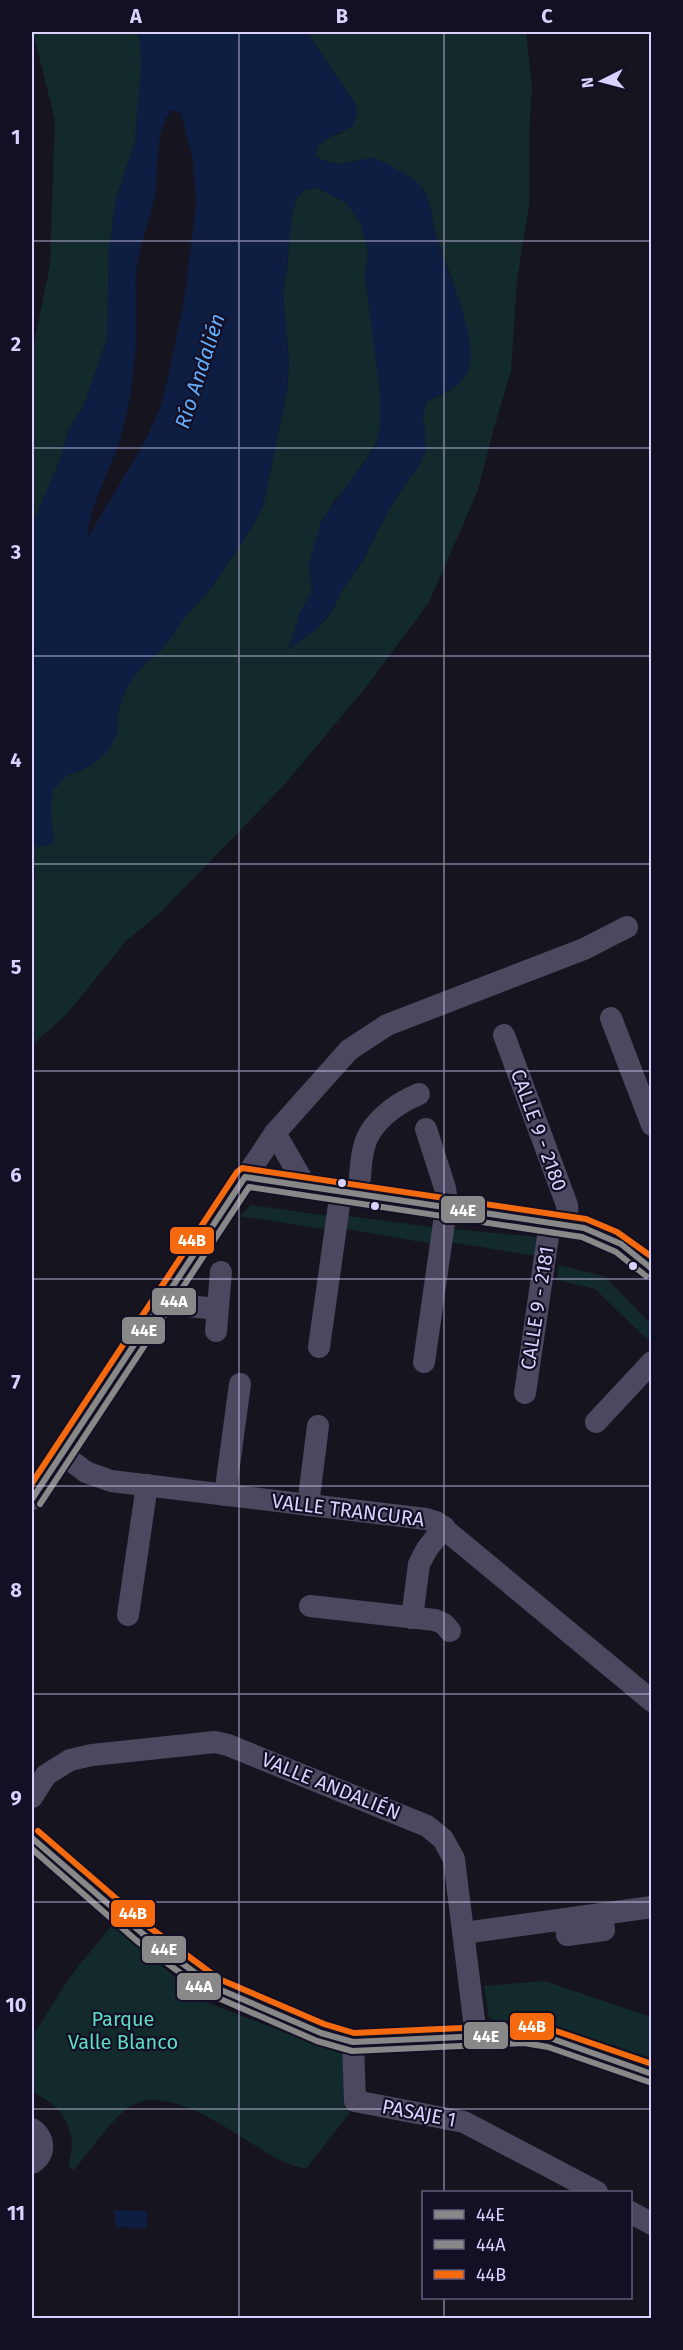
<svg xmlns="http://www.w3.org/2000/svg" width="683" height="2350" font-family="'Fira Sans',sans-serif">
<rect width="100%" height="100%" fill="#16141f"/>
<g fill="#132a2c">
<polygon points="33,32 139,32 142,59 135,141 116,199 109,249 107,339 83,407 69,429 59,463 32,525 32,353 50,265 55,120"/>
<path d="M 307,32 L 526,32 L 532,88 L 529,135 L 529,205 L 517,281 L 511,371 L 493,431 L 478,490 L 429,602 L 367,686 L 284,785 L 159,914 L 126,941 L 66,1015 L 32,1045 L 32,882 L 35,878 L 32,841 L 38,847 L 52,844 L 54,841 L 50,807 L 53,790 L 67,775 L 83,770 L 102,757 L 117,733 L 118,711 L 126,689 L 138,671 L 165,646 L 185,617 L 212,587 L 253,526 L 263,506 L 287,391 L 289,362 L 283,293 L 287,270 L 291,218 L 296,199 L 304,190 L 317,188 L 347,203 L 361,225 L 368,252 L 365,276 L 380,391 L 380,428 L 375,446 L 348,485 L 333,502 L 309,562 L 312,592 L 300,612 L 289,648 L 324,621 L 333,610 L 340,593 L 363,560 L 389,510 L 405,484 L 418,468 L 425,429 L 422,418 L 427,401 L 449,391 L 463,379 L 453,281 L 436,237 L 430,206 L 423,188 L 414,181 L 375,158 C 350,160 340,170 317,157 L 317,147 L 326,137 L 341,134 L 357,114 L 355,103 Z"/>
<polygon points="251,1205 329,1216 329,1230 240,1216"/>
<polygon points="348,1216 439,1228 438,1245 347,1229"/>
<polygon points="452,1229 537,1237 536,1256 450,1242"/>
<polygon points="558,1265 604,1276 651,1324 651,1343 595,1289 557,1280"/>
<path d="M 112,1925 L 205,2002 L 342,2054 L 347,2063 L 349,2114 L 306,2169 C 299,2167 291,2165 284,2162 C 245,2144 170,2077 128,2108 C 110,2121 89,2152 74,2170 L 69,2167 C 69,2159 72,2151 72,2143 C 70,2117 54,2102 32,2092 L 32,2037 L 69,1978 Z"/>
<polygon points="545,1981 651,2017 651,2062 537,2020 495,2021 489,2017 484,1986"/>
</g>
<g fill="#0e1d42" fill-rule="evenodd">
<path d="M 139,32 L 307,32 L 355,103 L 357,114 L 353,126 C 340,134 327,136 317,147 L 317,157 C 339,170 351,160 375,158 C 390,166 410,174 421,187 C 433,201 432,223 437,240 C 448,274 477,332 469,368 C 464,386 442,394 427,401 L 422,418 L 425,429 L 426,450 L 418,468 L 405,484 L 389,510 L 363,560 L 340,593 L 333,610 L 314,631 L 289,649 L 300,612 L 312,592 L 309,562 L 321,521 L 375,447 L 380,428 L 380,391 L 365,276 L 368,252 L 361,225 L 347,203 L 317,188 L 304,190 L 296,199 L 291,218 L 287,270 L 283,293 L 289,362 L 287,391 L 263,506 L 253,526 L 212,587 L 185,617 L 165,646 L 138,671 L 126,689 L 118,711 L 117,733 L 110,747 L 102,757 L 83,770 L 67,775 L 53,790 L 50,807 L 54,841 L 52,844 L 38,847 L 32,840 L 32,525 L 59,463 L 69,429 L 83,407 L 107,339 L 109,249 L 116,199 L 135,141 L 142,59 ZM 172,110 L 181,113 L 193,161 L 196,204 L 185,296 L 168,377 L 161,406 L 144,443 L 88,537 C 88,508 110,472 119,442 C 130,410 133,377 136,343 C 137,322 135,301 136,279 C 136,250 150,223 155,194 C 159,169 154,130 172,110 Z"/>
<polygon points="115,2210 147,2211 146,2228 115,2227"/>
</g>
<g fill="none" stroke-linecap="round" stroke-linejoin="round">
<g stroke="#4b4860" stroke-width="22">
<polyline points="611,1018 652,1125"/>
<polyline points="504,1035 567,1205 568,1226"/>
<polyline points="275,1133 305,1185"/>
<path d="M 245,1177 L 584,1228 C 612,1236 631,1250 652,1269"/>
<path d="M 359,1194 C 360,1178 360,1162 364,1147 C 370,1122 397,1103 419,1094"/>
<polyline points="160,1306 178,1305 217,1309"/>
<polyline points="216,1331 221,1272"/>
<polyline points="319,1347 341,1191"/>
<polyline points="424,1362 447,1202 445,1188 426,1129"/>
<polyline points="525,1393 550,1223"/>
<polyline points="596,1422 652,1362"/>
<polyline points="62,1454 86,1472 111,1481 426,1519 436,1522 652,1701"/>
<polyline points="225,1495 240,1384"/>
<polyline points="32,1499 275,1133 349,1050 387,1025 584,949 627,927"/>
<polyline points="308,1505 318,1426"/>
<polyline points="310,1606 435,1620 444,1624 450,1631"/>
<polyline points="128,1615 147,1485"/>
<polyline points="412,1618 419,1564 427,1549 444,1527"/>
<polyline points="32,1797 46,1775 70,1760 92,1755 215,1742 228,1745 427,1826 443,1839 454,1859 476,2036"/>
<polyline points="32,1838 143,1934 214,1987 321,2033 353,2042 511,2034 525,2034 550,2038 652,2074"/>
<polyline points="565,1919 567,1935 604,1930 602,1914"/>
<polyline points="464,1933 652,1907"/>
<polyline points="353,2042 355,2101 464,2122 597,2192"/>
<path d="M 32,2129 C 45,2138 46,2154 32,2163"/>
<polyline points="630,2212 652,2224"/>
</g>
<defs>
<g id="bus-1">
<polyline points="32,1499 245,1177 584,1228 621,1244 652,1269"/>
<polyline points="32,1838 143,1934 214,1987 321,2033 353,2042 525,2034 550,2038 652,2074"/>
</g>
<g id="bus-2">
<polyline points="40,1504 249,1187 582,1237 616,1252 646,1276"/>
<polyline points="32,1849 137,1941 209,1994 317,2041 352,2051 524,2043 548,2047 649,2082"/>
</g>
<g id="bus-3">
<polyline points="32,1483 237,1172 242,1168 586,1219 617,1232 652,1257"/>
<polyline points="38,1831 149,1927 219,1979 324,2024 354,2033 526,2025 553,2030 652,2064"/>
</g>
</defs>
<use href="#bus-1" stroke="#130f24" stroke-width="10"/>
<use href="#bus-2" stroke="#130f24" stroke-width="10"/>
<use href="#bus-3" stroke="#130f24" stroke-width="10"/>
<use href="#bus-1" stroke="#888" stroke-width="6"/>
<use href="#bus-2" stroke="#888" stroke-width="6"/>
<use href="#bus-3" stroke="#f56a0f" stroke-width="6"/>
</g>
<path fill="none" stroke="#dad2fe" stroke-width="1.5" stroke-opacity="0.55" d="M 239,32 L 239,2318M 444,32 L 444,2192M 32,241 L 652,241M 32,448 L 652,448M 32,656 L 652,656M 32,864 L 652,864M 32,1071 L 652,1071M 32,1279 L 652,1279M 32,1486 L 652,1486M 32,1694 L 652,1694M 32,1902 L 652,1902M 32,2109 L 652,2109M 444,2298 L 444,2318"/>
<g fill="#dad2fe" stroke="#130f24" stroke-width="2">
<circle cx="342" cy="1183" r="5"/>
<circle cx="375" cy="1206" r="5"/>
<circle cx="633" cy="1266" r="5"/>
</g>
<g text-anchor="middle" stroke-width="4.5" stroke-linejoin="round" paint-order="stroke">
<g font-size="20" fill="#dad2fe" stroke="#130f24">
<text transform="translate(539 1130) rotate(70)" y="7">CALLE 9 - 2180</text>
<text transform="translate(537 1308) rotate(-81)" y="7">CALLE 9 - 2181</text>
<text transform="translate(348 1510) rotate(7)" y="7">VALLE TRANCURA</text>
<text transform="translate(331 1786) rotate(22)" y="7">VALLE ANDALIÉN</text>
<text transform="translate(419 2113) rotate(11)" y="7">PASAJE 1</text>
</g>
<g font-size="20" fill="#5fddc4" stroke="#130f24">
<text x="123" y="2026">Parque<tspan x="123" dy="23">Valle Blanco</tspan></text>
</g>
<g font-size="21" font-style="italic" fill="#62adfc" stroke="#130f24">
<text transform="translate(200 371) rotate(-72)" y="7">Río Andalién</text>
</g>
</g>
<g stroke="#130f24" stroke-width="2">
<rect x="440" y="1195" width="46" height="29" rx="6" fill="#888"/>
<rect x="169" y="1226" width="46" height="29" rx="6" fill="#f56a0f"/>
<rect x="151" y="1287" width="46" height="29" rx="6" fill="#888"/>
<rect x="121" y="1316" width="45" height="29" rx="6" fill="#888"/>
<rect x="110" y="1899" width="46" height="29" rx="6" fill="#f56a0f"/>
<rect x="141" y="1935" width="46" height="29" rx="6" fill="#888"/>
<rect x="176" y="1972" width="46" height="29" rx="6" fill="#888"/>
<rect x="509" y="2012" width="46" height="29" rx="6" fill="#f56a0f"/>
<rect x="463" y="2021" width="46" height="29" rx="6" fill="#888"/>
</g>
<g font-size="16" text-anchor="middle" font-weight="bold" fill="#fff">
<text x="463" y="1216">44E</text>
<text x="192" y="1246">44B</text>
<text x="174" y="1307">44A</text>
<text x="144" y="1336">44E</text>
<text x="133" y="1919">44B</text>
<text x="164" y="1955">44E</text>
<text x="199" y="1992">44A</text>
<text x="532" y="2032">44B</text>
<text x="486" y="2042">44E</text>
</g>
<rect width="683" height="2350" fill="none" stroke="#130f24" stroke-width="66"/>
<rect x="422" y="2191" width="210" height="108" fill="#130f24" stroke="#635d7b" stroke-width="1.5"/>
<rect x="434" y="2210" width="30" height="9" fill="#888888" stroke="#635d7b" stroke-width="1.5"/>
<text x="476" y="2221" font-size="18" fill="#dad2fe">44E</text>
<rect x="434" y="2240" width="30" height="9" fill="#888888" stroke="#635d7b" stroke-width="1.5"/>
<text x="476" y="2251" font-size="18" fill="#dad2fe">44A</text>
<rect x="434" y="2270" width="30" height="9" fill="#f56a0f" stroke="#635d7b" stroke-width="1.5"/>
<text x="476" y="2281" font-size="18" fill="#dad2fe">44B</text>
<g transform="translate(602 81) rotate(264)" stroke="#130f24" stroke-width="4.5" paint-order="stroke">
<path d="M0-4.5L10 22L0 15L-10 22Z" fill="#dad2fe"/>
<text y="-9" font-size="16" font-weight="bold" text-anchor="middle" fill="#dad2fe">N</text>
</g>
<rect x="33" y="33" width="617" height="2284" fill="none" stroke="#dad2fe" stroke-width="2"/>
<g font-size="20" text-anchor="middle" font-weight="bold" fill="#dad2fe">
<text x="136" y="23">A</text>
<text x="342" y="23">B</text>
<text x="547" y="23">C</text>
<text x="16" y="144">1</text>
<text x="16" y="351">2</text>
<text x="16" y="559">3</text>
<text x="16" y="767">4</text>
<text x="16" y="974">5</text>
<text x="16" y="1182">6</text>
<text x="16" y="1389">7</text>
<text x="16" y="1597">8</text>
<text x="16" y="1805">9</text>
<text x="16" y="2012">10</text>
<text x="16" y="2220">11</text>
</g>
</svg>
